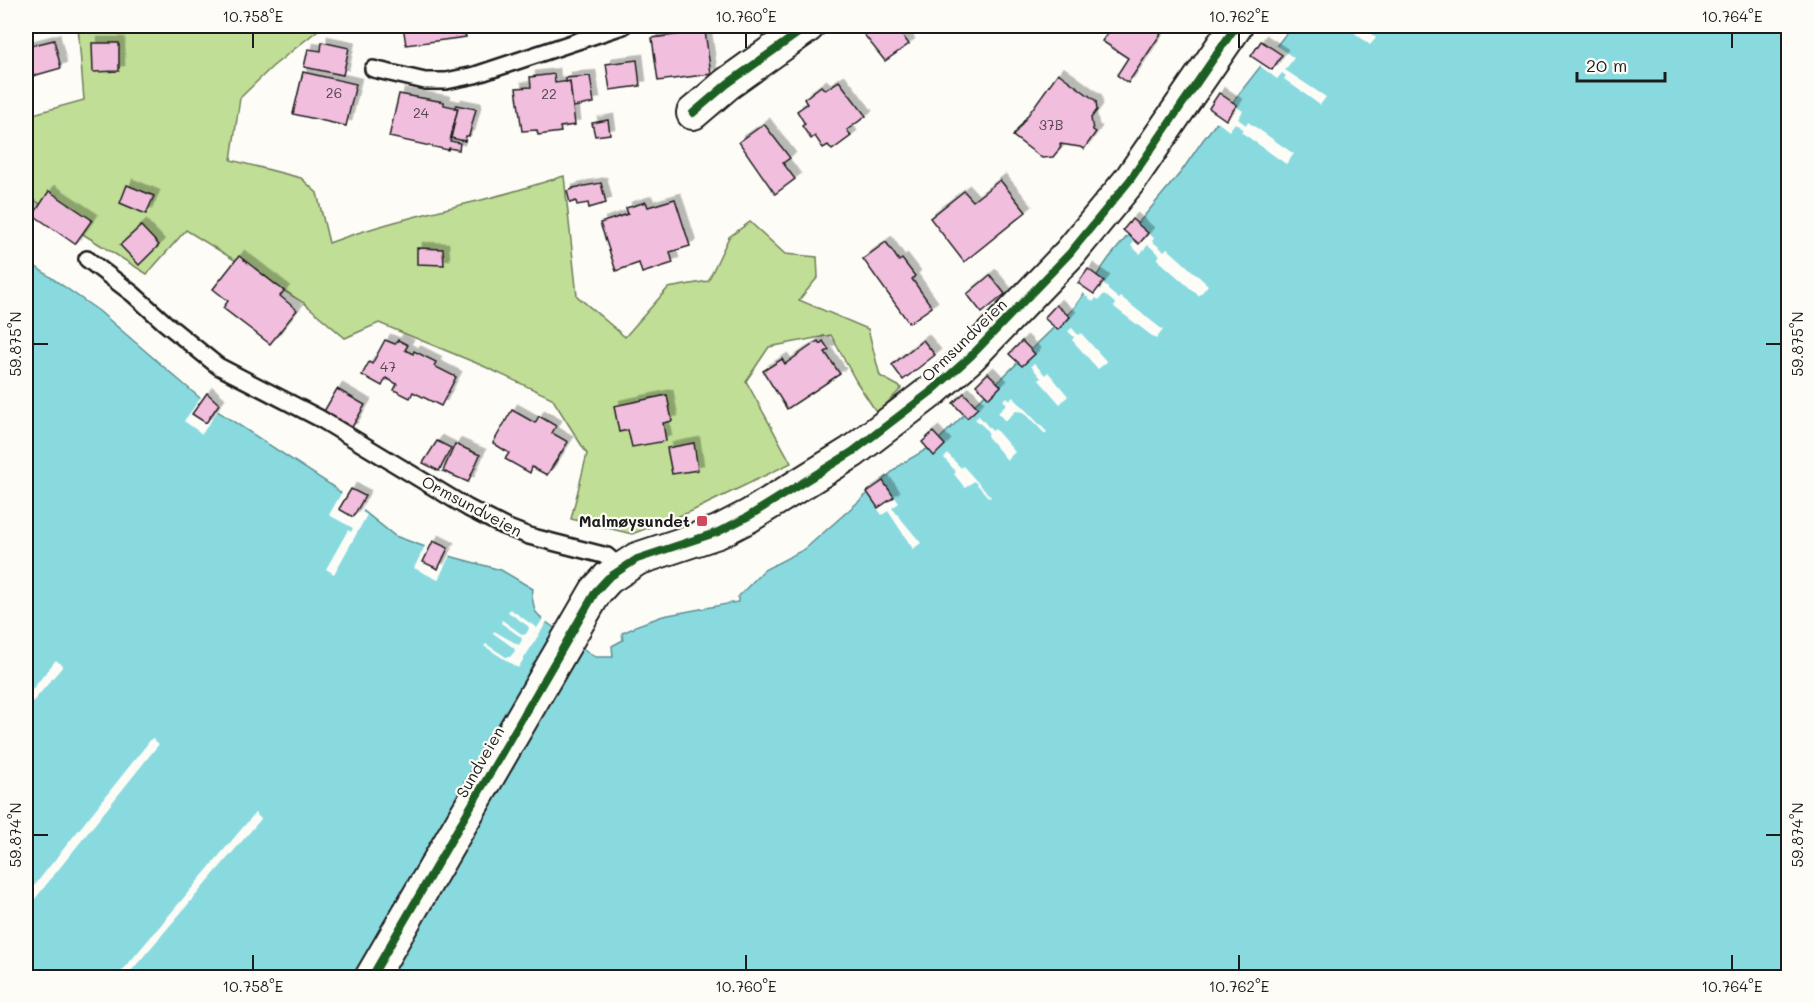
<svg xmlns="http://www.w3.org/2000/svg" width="1814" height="1003" font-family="Mali,sans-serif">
<defs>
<filter id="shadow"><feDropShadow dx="5.5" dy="-5.5" stdDeviation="0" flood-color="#0004"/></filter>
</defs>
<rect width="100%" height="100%" fill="#fdfcf7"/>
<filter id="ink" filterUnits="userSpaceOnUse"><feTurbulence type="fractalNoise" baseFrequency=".0167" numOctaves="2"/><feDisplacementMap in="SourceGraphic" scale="12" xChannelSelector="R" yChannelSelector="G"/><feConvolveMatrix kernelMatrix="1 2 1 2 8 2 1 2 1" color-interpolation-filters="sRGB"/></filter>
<g filter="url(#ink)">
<path fill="#c0de96" stroke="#6e7d59" stroke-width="1.5" d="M 78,26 L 323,26 L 272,67 L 240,98 L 231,160 L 301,178 L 317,193 L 329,243 C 383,223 438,211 493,197 C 517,191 541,183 564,176 L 577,296 L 625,337 L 668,288 L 708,281 L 729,237 L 750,222 L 785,254 L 817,257 L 818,277 L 799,300 L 868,329 L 880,376 L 902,388 L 877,413 L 856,381 L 831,335 L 769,347 L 746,381 L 791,463 L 692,511 L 632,534 L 571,519 L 587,454 L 552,398 L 481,365 L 379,323 L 345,338 L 304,303 L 186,230 L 147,274 L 86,236 L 26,194 L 26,116 L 84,100 Z"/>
<polygon fill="#89dadf" stroke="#5d8e91" stroke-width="1.5" points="1292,26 1788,26 1788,977 26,977 26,260 99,311 208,405 331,485 395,536 453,557 501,570 533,589 532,597 535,611 542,619 595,657 613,657 612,646 623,640 622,633 634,628 635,626 663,616 738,602 738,597 764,570 805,549 901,464 932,446 1074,308 1109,258 1181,172 1203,140"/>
<g fill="#fdfcf7">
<polygon points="1346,26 1361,26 1376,38 1370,45"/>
<polygon points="1276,45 1294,58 1285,70 1326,97 1320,105 1284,79 1286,76 1282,73 1277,79 1260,66"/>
<polygon points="1229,102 1243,111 1238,119 1246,125 1248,122 1294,154 1286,164 1241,132 1243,129 1235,123 1229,131 1215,120"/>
<polygon points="1135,222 1154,238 1152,241 1164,251 1167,248 1208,285 1199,296 1157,259 1160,255 1148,245 1140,254 1131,246 1135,240 1126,233"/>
<polygon points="1094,274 1104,281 1102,283 1108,288 1108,290 1119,299 1121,297 1163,330 1156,339 1114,307 1116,304 1104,294 1099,300 1096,298 1093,302 1082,292"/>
<polygon points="1072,328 1078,335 1081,333 1107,362 1098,369 1072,340 1074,337 1068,331"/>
<polygon points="1034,363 1045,375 1048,372 1068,396 1060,404 1039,380 1041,378 1031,366"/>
<polygon points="202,396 219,409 202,434 184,421"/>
<polygon points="1007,397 1010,400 1013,397 1047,432 1045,434 1024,412 1016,411 1005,421 998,413 1007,404 1003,400"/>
<polygon points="979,416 992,431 995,429 1015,452 1007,460 987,436 989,434 985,428 975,419"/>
<polygon points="948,454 961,468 963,466 991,497 989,498 974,481 965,488 954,474 956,472 944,458"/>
<polygon points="883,480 899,503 892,508 921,543 913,549 888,511 882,515 866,492"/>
<polygon points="343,490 365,508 362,512 367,515 334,574 326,569 348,530 351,532 353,528 329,515"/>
<polygon points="426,544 451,553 438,580 414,568"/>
<polygon points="510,609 537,628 544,617 548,620 518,668 484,646 486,644 506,657 510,657 515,651 514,648 493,633 494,631 519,645 522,640 521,637 501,623 502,620 523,635 526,634 529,629 528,626 508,612"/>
<polygon points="56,660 63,666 26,710 26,697"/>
<polygon points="152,738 159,744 26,910 26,896"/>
<polygon points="255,813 261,819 126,977 117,977"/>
</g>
<g fill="#f1bedd" stroke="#1c1c1c" stroke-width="1.5" filter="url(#shadow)">
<polygon points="403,26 464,26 466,37 406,45"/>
<polygon points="870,26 895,26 909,44 885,61 862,32"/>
<polygon points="1113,26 1166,26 1128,83 1117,75 1128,58 1102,41"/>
<polygon points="705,31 711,74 658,81 652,38"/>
<polygon points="54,40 61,68 26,78 26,47"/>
<polygon points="1261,41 1282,55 1272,70 1251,56"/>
<polygon points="322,42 349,48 343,75 304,67 308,49 321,51"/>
<polygon points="92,43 119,43 119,71 93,72"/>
<polygon points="637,60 640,86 610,90 606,64"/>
<polygon points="303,72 356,84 346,126 293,114"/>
<polygon points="1058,73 1096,101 1097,110 1091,118 1093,130 1096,132 1084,149 1080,147 1060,144 1061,147 1053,157 1042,158 1013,136"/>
<polygon points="554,74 555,83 570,81 575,125 560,127 561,132 538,135 537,130 522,131 516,88 531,87 530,77"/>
<polygon points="590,76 594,103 573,107 570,81 566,82 566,78"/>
<polygon points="839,81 866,116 847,130 851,136 832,150 828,145 823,148 815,136 811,139 802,126 805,124 797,111 807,104 804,99 821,86 825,90"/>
<polygon points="1219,93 1237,105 1226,120 1209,108"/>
<polygon points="399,94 444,102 444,105 458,108 450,141 460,143 459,150 449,148 448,150 389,137"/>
<polygon points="456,105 476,109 469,136 466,136 465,141 451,138 458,108 455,108"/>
<polygon points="608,120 610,134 595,136 592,123"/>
<polygon points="764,124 790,158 783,163 795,179 775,194 739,142"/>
<polygon points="1000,180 1026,212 964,262 930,218 964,191 973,201"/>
<polygon points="601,183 606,203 589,208 588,203 577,205 576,201 570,203 567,191 573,189 573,188"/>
<polygon points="127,185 154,196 146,214 120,203"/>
<polygon points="49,191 92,220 75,244 36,217 33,222 26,218 31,208 36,211"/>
<polygon points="675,199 690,246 670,252 673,263 642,273 639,263 616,271 600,223 628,214 626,208 646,202 648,207"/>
<polygon points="1132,219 1148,233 1139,244 1123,230"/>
<polygon points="141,226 159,245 139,265 120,245"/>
<polygon points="886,242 899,261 902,259 915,276 912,279 932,307 909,323 863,259"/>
<polygon points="417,248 443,249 444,265 417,264"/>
<polygon points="239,256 284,291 280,296 297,310 270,344 223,308 228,301 213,289"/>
<polygon points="1088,269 1104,281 1094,294 1078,283"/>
<polygon points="990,275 1005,294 982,313 967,294"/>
<polygon points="1056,305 1070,317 1058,330 1044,318"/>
<polygon points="385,340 395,344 398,340 408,345 405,350 413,354 414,351 436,362 434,366 456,377 441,406 413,392 410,398 394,390 397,384 386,378 382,386 362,375 369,362 372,364"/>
<polygon points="923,340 935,355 903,380 892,365"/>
<polygon points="818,341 820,344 823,341 829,350 825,352 840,374 787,409 763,371 782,359 785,364"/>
<polygon points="1022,341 1035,354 1022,366 1009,354"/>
<polygon points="988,373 1001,386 989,398 976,385"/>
<polygon points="337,389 365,405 351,429 323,413"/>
<polygon points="207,393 219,404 206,423 192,414"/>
<polygon points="964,393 978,408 967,418 953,403"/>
<polygon points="667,395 672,421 663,423 666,441 632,447 628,430 619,432 614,406"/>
<polygon points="512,410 535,423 539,416 556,426 552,433 568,442 547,475 532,467 530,473 505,459 509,453 493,443"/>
<polygon points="933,432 945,445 934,456 922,442"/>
<polygon points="437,441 451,448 439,471 423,463"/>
<polygon points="694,443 698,470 672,474 667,448"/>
<polygon points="455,444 480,455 468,482 443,471"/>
<polygon points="883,481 894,497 878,508 867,492"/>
<polygon points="351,489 365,496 353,517 339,509"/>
<polygon points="433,541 448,548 438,569 423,562"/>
</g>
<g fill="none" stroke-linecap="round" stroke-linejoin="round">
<defs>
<g id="lane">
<polyline points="373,69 425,81 446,81 475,75 623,26"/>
<polyline points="87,259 133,294 165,323 218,366 319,418 468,508 503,526 529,536 607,556 621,568"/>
</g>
<g id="street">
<polyline points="693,113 727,84 808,26"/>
<polyline points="371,978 596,591 608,578 637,559 718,532 749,516 852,452 933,390 971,356 1070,253 1130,180 1236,26"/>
</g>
</defs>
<use href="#lane" stroke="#1c1c1c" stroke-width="20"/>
<use href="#street" stroke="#1c1c1c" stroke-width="36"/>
<use href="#lane" stroke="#fdfcf7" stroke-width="15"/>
<use href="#street" stroke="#fdfcf7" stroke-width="32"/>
<defs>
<g id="cycleway">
<polyline points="693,113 727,84 808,26"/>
<polyline points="371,978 596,591 608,578 637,559 718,532 749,516 852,452 933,390 971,356 1070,253 1130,180 1236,26"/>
</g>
</defs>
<use href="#cycleway" stroke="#fdfcf7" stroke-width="11"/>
<use href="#cycleway" stroke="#1b5e20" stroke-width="8"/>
</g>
</g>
<path fill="none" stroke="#1c1c1c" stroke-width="2" d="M 253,33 L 253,48M 746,33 L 746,48M 1239,33 L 1239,48M 1732,33 L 1732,48M 33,344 L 48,344M 1766,344 L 1781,344M 33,835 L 48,835M 1766,835 L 1781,835M 253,955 L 253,970M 746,955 L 746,970M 1239,955 L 1239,970M 1732,955 L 1732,970"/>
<rect fill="#d1495b" stroke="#fdfcf7" stroke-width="2" x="696" y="515" width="12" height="12" rx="3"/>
<g text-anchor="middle" stroke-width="4.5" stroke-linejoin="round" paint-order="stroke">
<g font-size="14" fill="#51444c">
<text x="334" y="98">26</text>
<text x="549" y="99">22</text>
<text x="421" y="118">24</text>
<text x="1051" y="130">37B</text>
<text x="388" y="372">47</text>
</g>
<g font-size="16" fill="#1c1c1c" stroke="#fdfcf7">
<text transform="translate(964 340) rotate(-44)" y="6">Ormsundveien</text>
<text transform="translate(472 506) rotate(28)" y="6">Ormsundveien</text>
<text transform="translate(480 762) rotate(-60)" y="6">Sundveien</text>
</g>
<g font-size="16" font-weight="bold" fill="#1c1c1c" stroke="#fdfcf7" text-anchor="end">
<text x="690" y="527">Malmøysundet</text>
</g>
</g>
<rect width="1814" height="1003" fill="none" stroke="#fdfcf7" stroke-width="66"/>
<path d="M1577 72v9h88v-9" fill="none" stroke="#1c1c1c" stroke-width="3"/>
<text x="1586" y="72" font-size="18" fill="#1c1c1c" stroke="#fdfcf7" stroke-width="4.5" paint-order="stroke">20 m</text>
<rect x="33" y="33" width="1748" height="937" fill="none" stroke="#1c1c1c" stroke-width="2"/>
<g font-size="15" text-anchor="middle" fill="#1c1c1c">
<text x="253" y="22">10.758°E</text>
<text x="746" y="22">10.760°E</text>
<text x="1239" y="22">10.762°E</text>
<text x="1732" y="22">10.764°E</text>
<text transform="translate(16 344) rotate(-90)" y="5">59.875°N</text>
<text transform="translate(1798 344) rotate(-90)" y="5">59.875°N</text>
<text transform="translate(16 835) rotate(-90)" y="5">59.874°N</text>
<text transform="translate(1798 835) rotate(-90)" y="5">59.874°N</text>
<text x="253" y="992">10.758°E</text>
<text x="746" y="992">10.760°E</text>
<text x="1239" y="992">10.762°E</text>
<text x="1732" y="992">10.764°E</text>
</g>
</svg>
